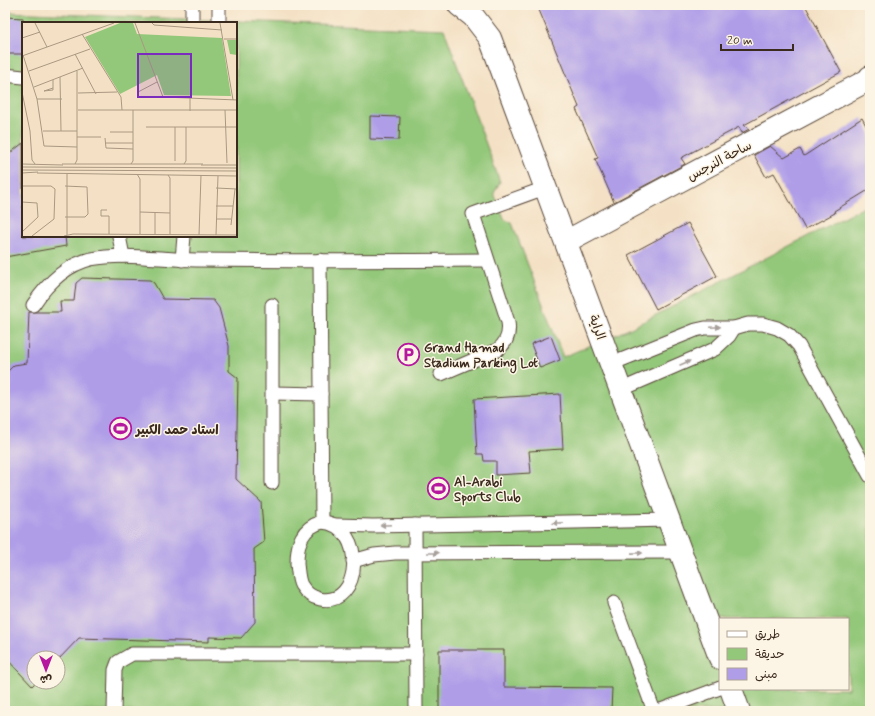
<svg xmlns="http://www.w3.org/2000/svg" width="875" height="716" font-family="Mynerve,'Playpen Sans Arabic',sans-serif">
<rect width="100%" height="100%" fill="#fcf5e5"/>
<filter id="ink" filterUnits="userSpaceOnUse"><feTurbulence type="fractalNoise" baseFrequency=".025" numOctaves="2"/><feDisplacementMap in="SourceGraphic" scale="8" xChannelSelector="R" yChannelSelector="G"/><feConvolveMatrix kernelMatrix="1 2 1 2 8 2 1 2 1" color-interpolation-filters="sRGB"/></filter>
<filter id="wash" filterUnits="userSpaceOnUse"><feTurbulence type="fractalNoise" baseFrequency=".012" numOctaves="4" result="noise"/><feDisplacementMap in="SourceGraphic" scale="16" xChannelSelector="R" yChannelSelector="G"/><feGaussianBlur stdDeviation="0.9" result="paint"/><feColorMatrix in="noise" values="0 0 0 0 0 0 0 0 0 0 0 0 0 0 0 0 0 1.4 0 .05"/><feComposite in="paint" operator="in"/></filter>
<g filter="url(#wash)">
<rect width="100%" height="100%" fill="#f4e1c5"/>
<path fill="#93c779" stroke="#67784c" fill-rule="evenodd" d="M 5,12 L 444,29 L 500,182 L 494,193 L 504,219 L 512,223 L 563,357 L 629,329 L 870,204 L 870,711 L 5,711 ZM 23,23 L 236,23 L 236,236 L 23,236 ZM 720,619 L 848,619 L 848,689 L 720,689 ZM 34,658 L 58,658 L 58,682 L 34,682 Z"/>
<g id="blocks">
<g fill="#af9de8">
<polygon points="537,5 805,5 841,72 744,125 749,129 742,133 739,127 681,158 685,164 614,202 595,159 598,158 576,109 579,107"/>
<polygon points="5,17 23,18 23,54 5,54"/>
<polygon points="370,116 400,117 399,140 370,139"/>
<polygon points="862,118 870,133 870,189 834,211 835,213 805,229 774,173 766,177 754,155 770,146 784,158 800,149 804,156"/>
<polygon points="23,143 23,236 65,236 66,246 5,257 5,157"/>
<polygon points="688,223 717,276 656,309 628,255"/>
<polygon points="82,278 150,280 154,283 163,299 213,300 219,308 229,346 229,371 238,378 236,479 261,502 264,542 254,549 255,622 241,638 209,637 209,642 79,638 58,660 58,658 34,658 34,682 36,682 32,686 5,657 5,374 14,365 27,363 29,312 61,312 60,301 74,301 76,283"/>
<polygon points="551,336 560,360 540,368 531,344"/>
<polygon points="560,394 563,449 529,451 531,473 496,475 496,461 484,461 483,454 477,454 474,399"/>
<polygon points="439,650 504,650 504,687 612,688 611,711 439,711"/>
</g>
</g>
</g>
<g filter="url(#ink)">
<use href="#blocks" fill-opacity="0" stroke="#574537" stroke-width="1"/>
<g fill="none" stroke-linecap="round" stroke-linejoin="round">
<defs>
<g id="service">
<polyline points="192,23 192,5"/>
<polyline points="219,23 219,5"/>
<polyline points="5,75 23,77"/>
<polyline points="119,236 123,256"/>
<polyline points="182,260 184,236"/>
<polyline points="320,260 322,522"/>
<path d="M 33,305 C 47,284 65,265 91,259 C 125,252 162,260 196,260 C 293,261 390,261 487,260"/>
<polyline points="272,305 272,483"/>
<polyline points="611,364 696,330 705,328 734,328 748,324 763,324 777,328 789,335 799,346 870,476"/>
<path d="M 441,374 L 497,350 C 507,343 510,334 508,322 L 473,214 L 545,188"/>
<polyline points="620,390 715,349 729,336 734,328"/>
<polyline points="273,393 321,394"/>
<path d="M 322,522 C 367,525 362,608 320,599 C 311,597 306,593 301,585 C 298,579 298,571 297,564 C 297,544 301,528 322,522 Z"/>
<polyline points="336,525 373,526 670,520"/>
<polyline points="415,525 416,711"/>
<polyline points="353,561 374,555 395,553 680,552"/>
<polyline points="614,603 654,711"/>
<polyline points="114,711 115,670 118,662 132,654 416,654"/>
<polyline points="658,711 720,688"/>
</g>
<g id="minor">
<polyline points="459,5 473,16 490,38 720,658"/>
<polyline points="567,241 868,80 870,77"/>
<polyline points="731,689 739,711"/>
</g>
</defs>
<use href="#service" stroke="#574537" stroke-width="15"/>
<use href="#minor" stroke="#574537" stroke-width="24"/>
<use href="#service" stroke="#fff" stroke-width="13"/>
<use href="#minor" stroke="#fff" stroke-width="22"/>
</g>
<defs><path id="oneway-solid" d="M-6-.8H1V-3.2L6.5 0L1 3.2V.8H-6Z"/></defs>
<g fill="#a79f9a">
<use href="#oneway-solid" transform="translate(715 327) rotate(-2)"/>
<use href="#oneway-solid" transform="translate(685 363) rotate(-23)"/>
<use href="#oneway-solid" transform="translate(558 523) rotate(179)"/>
<use href="#oneway-solid" transform="translate(386 525) rotate(178)"/>
<use href="#oneway-solid" transform="translate(433 553)"/>
<use href="#oneway-solid" transform="translate(637 553) rotate(-1)"/>
</g>
</g>
<defs>
<symbol id="parking-ring" viewBox="-11 -11 22 22"><circle r="9.5" fill="#fcf5e5" stroke="#b5179e" stroke-width="1.5"/><path d="M-3.5-5.5H1a3.5 3.5 0 0 1 0 7H-1V5.5H-3.5ZM-1-3.4V-.6H.8a1.4 1.4 0 0 0 0-2.8Z" fill="#b5179e"/></symbol>
<symbol id="stadium-ring" viewBox="-11 -11 22 22"><circle r="9.5" fill="#fcf5e5" stroke="#b5179e" stroke-width="1.5"/><path d="M0-5a6.5 5 0 1 0 0 10a6.5 5 0 1 0 0-10ZM-3.5-1.8h7v3.6h-7Z" fill="#b5179e"/></symbol>
</defs>
<g fill-rule="evenodd">
<use href="#parking-ring" x="396" y="342" width="25" height="25"/>
<use href="#stadium-ring" x="108" y="416" width="25" height="25"/>
<use href="#stadium-ring" x="426" y="476" width="25" height="25"/>
</g>
<g text-anchor="middle" stroke-width="3" stroke-linejoin="round" paint-order="stroke">
<g font-size="13" fill="#3b2a1e" stroke="#fcf5e5">
<text transform="translate(719 160) rotate(-28)" y="5">ساحة النرجس</text>
<text transform="translate(598 327) rotate(70)" y="5">الراية</text>
</g>
<g font-size="13" font-weight="bold" fill="#3b2a1e" stroke="#fcf5e5" text-anchor="start">
<text x="424" y="352">Grand Hamad<tspan x="424" dy="15">Stadium Parking Lot</tspan></text>
<text x="136" y="434">استاد حمد الكبير</text>
<text x="454" y="486">Al-Arabi<tspan x="454" dy="15">Sports Club</tspan></text>
</g>
</g>
<g transform="translate(22 22)">
<rect width="215" height="215" fill="#f4e1c5"/>
<path d="M 98,1 L 111,1 L 115,12 L 200,16 L 209,74 L 142,73 L 135,53 L 98,72 L 63,15 ZM 205,18 L 214,18 L 215,33 L 208,32 Z" fill="#93c779"/>
<path fill="none" stroke="#aa9882" stroke-width="1" d="M 13,1 L 25,25M 113,1 L 141,75 L 215,78M 130,1 L 132,3 L 200,8M 198,1 L 211,78M 60,12 L 99,75 L 100,88M 0,16 L 18,10M 202,17 L 215,17M 53,32 L 74,72M 1,33 L 15,77 L 22,124 L 55,125M 0,34 L 92,1M 7,49 L 68,27M 38,55 L 39,109M 31,58 L 31,68 L 22,69 L 31,66M 12,65 L 61,46M 0,70 L 8,109 L 10,138 L 13,142M 56,71 L 95,70M 116,75 L 116,70 L 135,60M 168,76 L 168,89M 15,77 L 40,77M 56,88 L 215,88M 203,88 L 205,141M 124,105 L 215,105M 21,109 L 55,109M 88,110 L 111,110M 55,115 L 79,115M 83,116 L 84,126 L 111,127M 83,121 L 111,121M 153,139 L 153,105M 0,142 L 41,143M 40,142 L 181,142M 53,142 L 55,138 L 55,49M 109,142 L 111,139 L 111,88M 162,142 L 164,139 L 164,105M 179,143 L 215,143M 0,145 L 215,146M 0,148 L 215,149M 0,151 L 16,150M 15,151 L 215,154M 115,152 L 118,157 L 118,212M 146,153 L 148,156 L 148,213M 0,164 L 29,164 L 33,167 L 32,197 L 10,214M 194,166 L 215,167M 0,180 L 15,181 L 16,195 L 0,210M 194,184 L 211,184M 85,188 L 79,188 L 79,194 L 87,194M 118,190 L 148,191M 43,195 L 63,195 L 66,192 L 65,165 L 43,164M 194,197 L 209,197M 209,203 L 213,167M 87,212 L 87,194M 133,212 L 133,190M 45,213 L 45,152M 177,213 L 179,153M 194,213 L 196,154M 42,214 L 51,212 L 215,213"/>
<path fill="#7b2cbf" fill-opacity="0.15" stroke="#7b2cbf" stroke-width="2" d="M 116,32 L 169,32 L 169,75 L 116,75 Z"/>
<rect width="215" height="215" fill="none" stroke="#3b2a1e" stroke-width="2"/>
</g>
<rect width="875" height="716" fill="none" stroke="#fcf5e5" stroke-width="20"/>
<rect x="719" y="618" width="130" height="72" fill="#fcf5e5" stroke="#afa495"/>
<rect x="727" y="631" width="20" height="6" fill="#ffffff" stroke="#afa495"/>
<text x="755" y="638" font-size="12" fill="#3b2a1e">طريق</text>
<rect x="727" y="648" width="20" height="12" fill="#93c779" stroke="#afa495"/>
<text x="755" y="658" font-size="12" fill="#3b2a1e">حديقة</text>
<rect x="727" y="668" width="20" height="12" fill="#af9de8" stroke="#afa495"/>
<text x="755" y="678" font-size="12" fill="#3b2a1e">مبنى</text>
<g transform="translate(46 670) rotate(180)"><circle r="19" fill="#fcf5e5" stroke="#afa495"/>
<path d="M0-3L7 15L0 10L-7 15Z" fill="#b5179e"/>
<text y="-6" font-size="11" font-weight="bold" text-anchor="middle" fill="#3b2a1e">ش</text>
</g>
<path d="M721 44v6h72v-6" fill="none" stroke="#3b2a1e" stroke-width="2"/>
<text x="727" y="44" font-size="12" fill="#3b2a1e" stroke="#fcf5e5" stroke-width="3" paint-order="stroke">20 m</text>
</svg>
